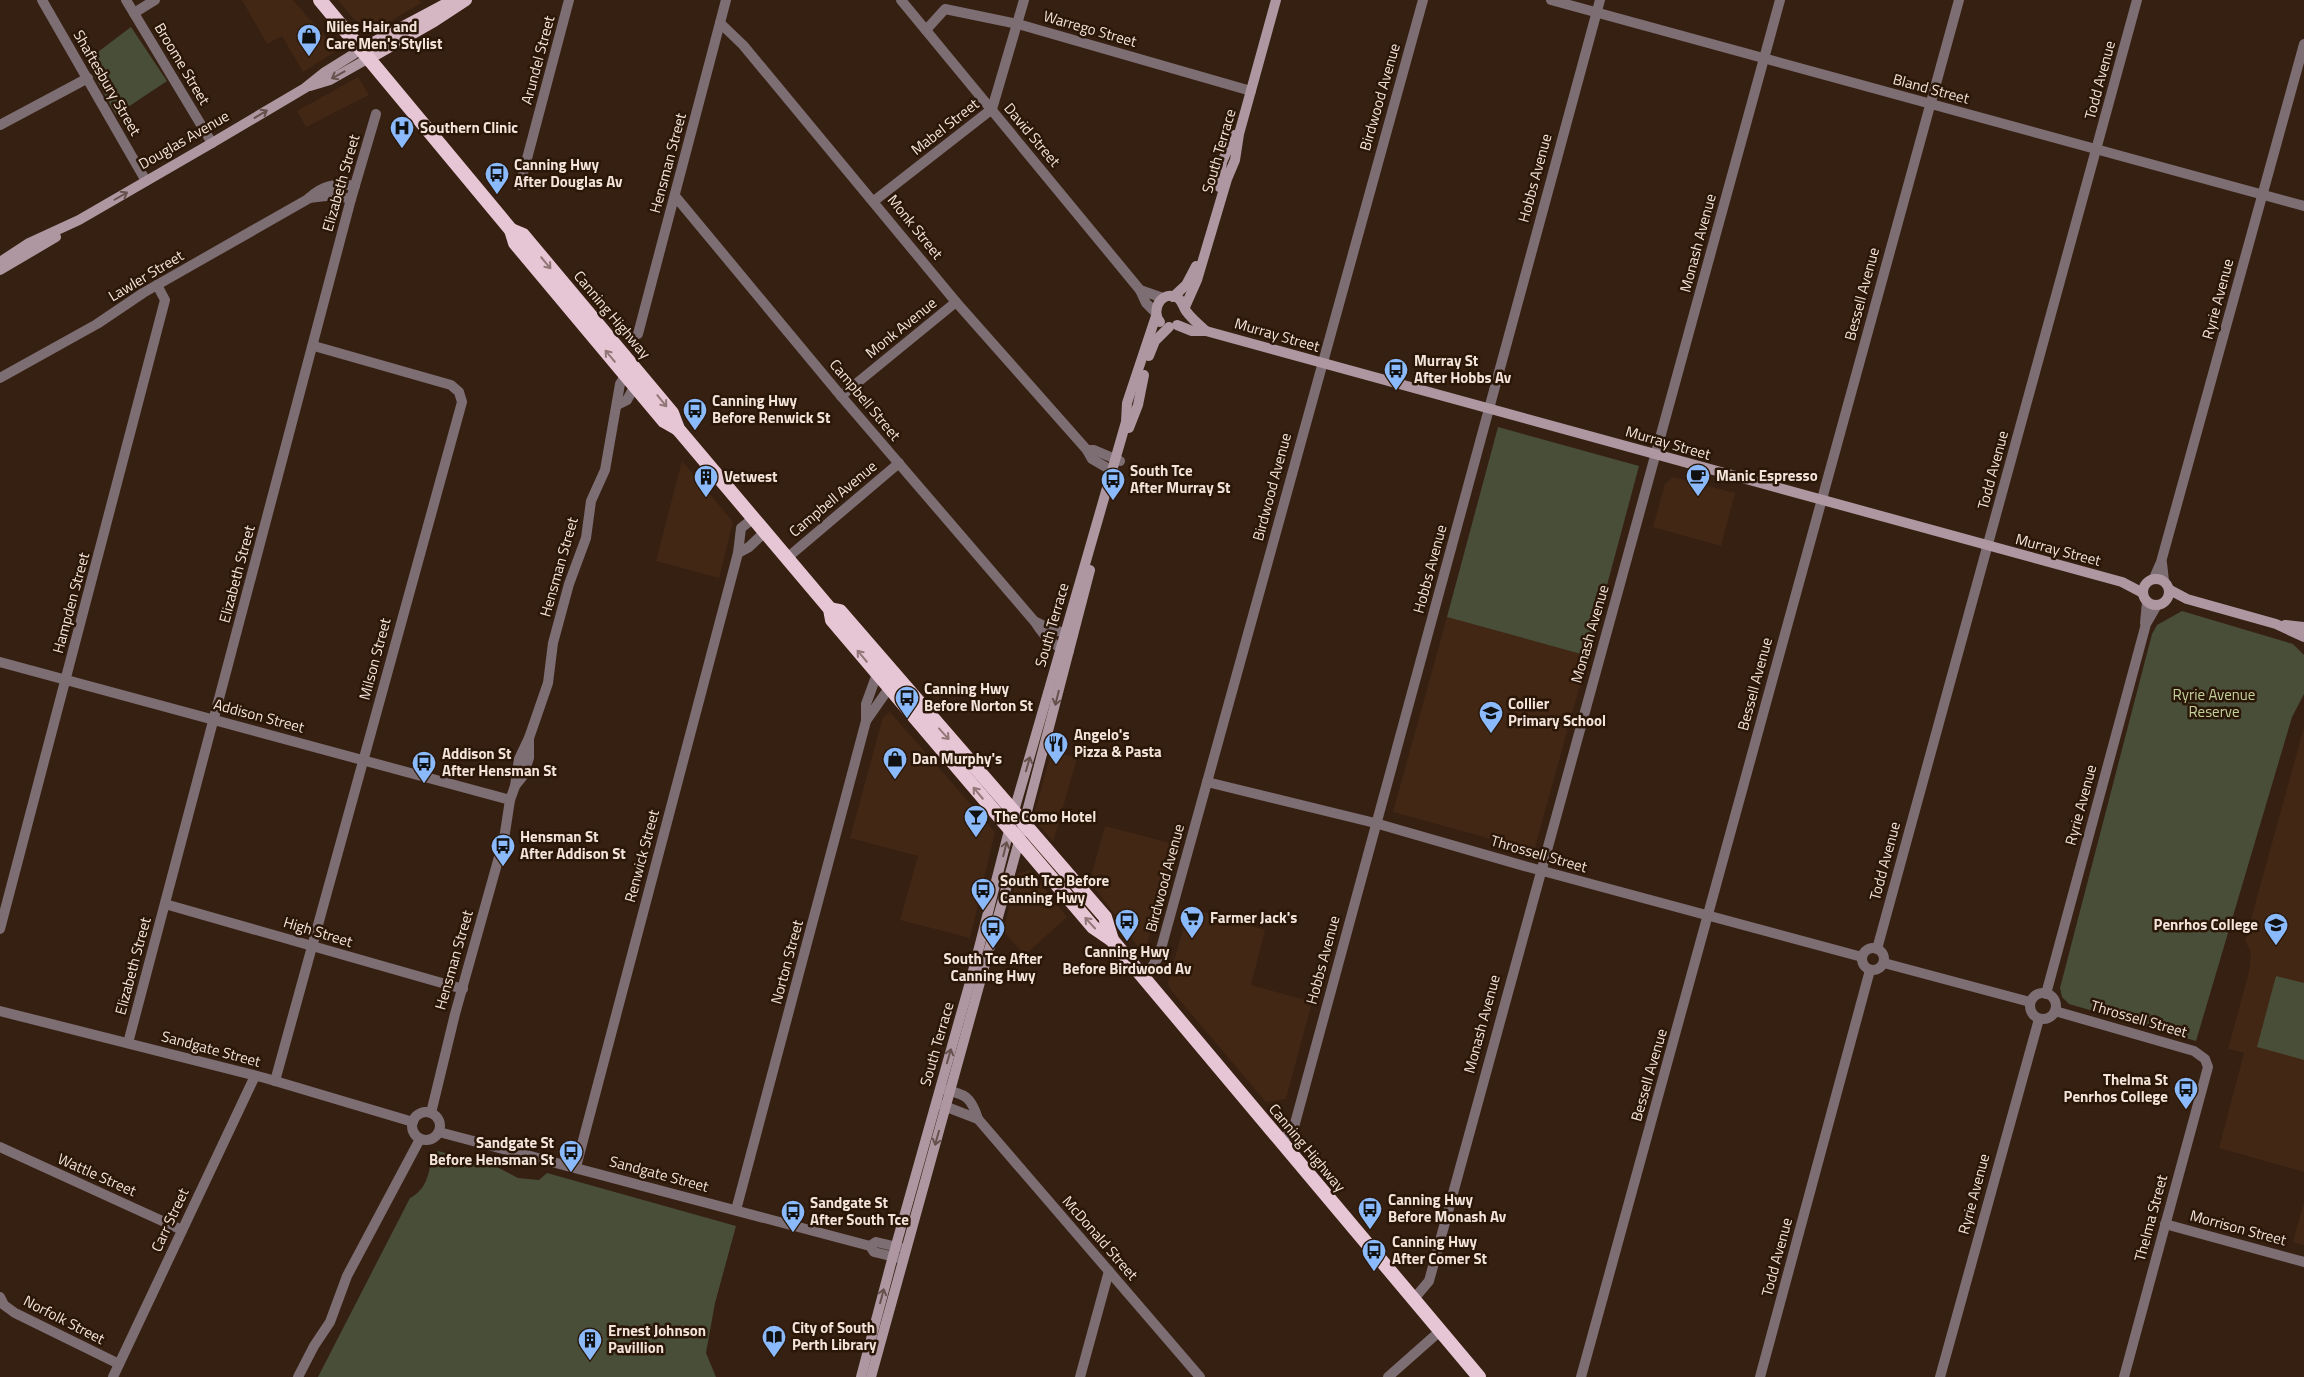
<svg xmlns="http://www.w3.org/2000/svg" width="2304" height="1377" font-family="'Titillium Web',sans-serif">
<rect width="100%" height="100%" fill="#362012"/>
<g fill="#422714">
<polygon points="242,0 293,0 335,48 336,51 303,72 282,36 267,44"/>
<polygon points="338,0 419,0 421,3 374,31 364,31"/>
<polygon points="358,77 369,95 306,127 297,111"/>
<polygon points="682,461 733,522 719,578 656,561"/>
<polygon points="1673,477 1735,493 1721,546 1653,527 1665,484"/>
<polygon points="1447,617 1588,656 1534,851 1393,812"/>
<polygon points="890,712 995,832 970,938 900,920 918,856 850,838 883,717"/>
<polygon points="2304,727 2304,1172 2219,1148 2244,1053 2228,1049 2249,972 2251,952 2245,941"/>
<polygon points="1052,750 1077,758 1053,842 1036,821 1034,814"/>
<polygon points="1105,826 1174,844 1147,945 1139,948 1090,881"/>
<polygon points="1030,870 1067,917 1025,955 1003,931 1018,874"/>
<polygon points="1189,908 1265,930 1251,985 1312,1002 1286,1099 1266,1102 1170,989 1168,983"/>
<polygon points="2304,1202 2304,1245 2293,1242"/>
</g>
<g fill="#484e37">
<polygon points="131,27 167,81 116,115 86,61"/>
<polygon points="1498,427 1639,466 1588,656 1447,617"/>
<polygon points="2182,611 2293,644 2304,655 2304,694 2292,717 2196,1041 2069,1004 2062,997 2060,988 2152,634 2157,625"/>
<polygon points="2276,976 2304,983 2304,1060 2257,1047"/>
<path d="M 438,1151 L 495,1166 L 518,1178 L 539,1180 L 547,1173 L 736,1226 L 715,1303 L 706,1353 L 716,1377 L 318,1377 L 410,1198 C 426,1190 430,1173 431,1156 Z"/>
</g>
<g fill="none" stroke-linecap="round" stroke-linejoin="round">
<g stroke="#7d6e74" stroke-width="10">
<polyline points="42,0 146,181"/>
<polyline points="126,0 212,143"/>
<polyline points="901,0 1140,290 1146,303 1155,312"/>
<polyline points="1551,0 2304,206"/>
<polyline points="134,13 155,0"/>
<polyline points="720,23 743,45 956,302 1087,450 1092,459 1116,473"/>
<polyline points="926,30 945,9 1018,24 1251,91"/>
<polyline points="0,125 88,78"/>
<polyline points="520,185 569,0"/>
<path d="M 675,196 L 841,396 L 1035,622 C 1043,635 1053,647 1069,651"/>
<polyline points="309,198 334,195 351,199"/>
<polyline points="874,201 992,109 1024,0"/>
<polyline points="1140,290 1163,298"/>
<polyline points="638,334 726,0"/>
<path d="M 0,378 L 97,324 L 143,293 L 308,199 C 322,185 336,183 355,186"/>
<polyline points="841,396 956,302"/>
<polyline points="617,405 627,400 637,382"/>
<polyline points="1087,450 1094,450 1120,461"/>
<polyline points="738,553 749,547 765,532"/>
<polyline points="787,558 899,463"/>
<polyline points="2162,563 2164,581"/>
<polyline points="2154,578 2161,562 2304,44"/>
<polyline points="1036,622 1050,629 1073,635"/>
<polyline points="2145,623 2147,602"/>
<polyline points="0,662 510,800"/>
<polyline points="866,721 889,688"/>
<polyline points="1207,782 1375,823 1528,867 1862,957"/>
<polyline points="515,786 519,759 529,738 548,683 553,643 569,584 586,538 591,501 605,470 620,384 629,370"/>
<polyline points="165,904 463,989"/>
<polyline points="0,929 165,300 157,285"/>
<circle cx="1873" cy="959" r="11"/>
<polyline points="1877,949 2137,0"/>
<polyline points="1884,963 2030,1002"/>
<polyline points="1144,979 1159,956 1423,0"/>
<circle cx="2043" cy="1006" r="13"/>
<polyline points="2046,994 2146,624 2157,605"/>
<polyline points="0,1011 265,1078 413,1122"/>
<polyline points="2055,1011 2194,1051 2205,1059 2208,1067 2124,1377"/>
<polyline points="128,1043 351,199 376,114"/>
<polyline points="275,1081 462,402 459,392 451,385 314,346"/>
<path d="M 942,1089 C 965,1094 971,1096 978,1119 L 1200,1377"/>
<polyline points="939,1104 978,1119"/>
<circle cx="426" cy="1126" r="14"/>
<polyline points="431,1113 455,1014 504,839 510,800 515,786 523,776 529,758 529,738"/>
<polyline points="439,1132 870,1246 874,1252 903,1259"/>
<polyline points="1281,1142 1294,1127 1600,0"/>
<polyline points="0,1147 182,1230"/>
<polyline points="576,1167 738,553 741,528 754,518"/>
<polyline points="736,1210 866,721 866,704 877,674"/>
<polyline points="2165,1224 2304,1262"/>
<polyline points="870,1246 876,1242 906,1249"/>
<polyline points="0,1297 4,1305 15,1313 119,1364"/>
<polyline points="1413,1300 1429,1281 1780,0"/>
<polyline points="113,1377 255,1076"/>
<polyline points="298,1377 314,1346 330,1322 347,1276 420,1139"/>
<polyline points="1080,1377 1109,1271"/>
<polyline points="1388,1377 1440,1331"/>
<polyline points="1581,1377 1959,0"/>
<polyline points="1760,1377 1870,970"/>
<polyline points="1940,1377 2039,1019"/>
</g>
<g stroke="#ae97a1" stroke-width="10">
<polyline points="310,86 330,80 369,58"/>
<polyline points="1219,187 1222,162 1234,135"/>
<polyline points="0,262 29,243 79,220 212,143 305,88 325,72 362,49"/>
<polyline points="0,270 56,237"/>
<polyline points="1173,297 1186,285 1196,266"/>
<polyline points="1185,307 1197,280 1227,179 1235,160 1239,134 1276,0"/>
<path d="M 1160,322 C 1150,310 1162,289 1178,298 C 1183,302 1183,307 1186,311 C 1191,318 1199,325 1206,331"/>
<polyline points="1177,325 1192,331 1206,331 2122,582 2143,593"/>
<polyline points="1149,356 1155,341 1169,327"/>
<polyline points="1129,428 1138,405 1144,375"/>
<circle cx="2156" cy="592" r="13"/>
<polyline points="2170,590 2187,599 2276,624 2304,637"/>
<polyline points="2285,625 2304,627"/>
<polyline points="861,1377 893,1256 972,975 1014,811 1126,422 1127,403 1156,316"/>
<polyline points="871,1377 1024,823 1090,570"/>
</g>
<g stroke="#d5b7c4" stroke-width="12">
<polyline points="362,49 454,0"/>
<polyline points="369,58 434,21 466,0"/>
</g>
<g stroke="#e6c6d4" stroke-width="14">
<polyline points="320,0 511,230 515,243 664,421 678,429"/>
<polyline points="511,230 523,235 672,413 678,429 830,609 832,620 1093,927 1112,940 1479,1377"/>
<polyline points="830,609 840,611 1105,917 1112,940"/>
</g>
</g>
<defs><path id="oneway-shaft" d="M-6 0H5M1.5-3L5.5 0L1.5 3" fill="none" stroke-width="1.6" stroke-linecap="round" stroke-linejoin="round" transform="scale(1.25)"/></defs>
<g stroke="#66514d">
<use href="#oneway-shaft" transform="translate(338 75) rotate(151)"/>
<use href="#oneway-shaft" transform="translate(261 114) rotate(-31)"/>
<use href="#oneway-shaft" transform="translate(121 196) rotate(-30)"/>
<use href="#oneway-shaft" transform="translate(1057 698) rotate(104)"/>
<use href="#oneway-shaft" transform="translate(1028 764) rotate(-74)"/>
<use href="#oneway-shaft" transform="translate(1005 849) rotate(-76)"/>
<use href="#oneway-shaft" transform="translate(949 1056) rotate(-74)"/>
<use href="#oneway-shaft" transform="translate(937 1138) rotate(106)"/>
<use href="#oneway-shaft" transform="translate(882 1296) rotate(-75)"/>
</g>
<g stroke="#927778">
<use href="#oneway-shaft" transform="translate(546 263) rotate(50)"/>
<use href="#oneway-shaft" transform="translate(610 356) rotate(-130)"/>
<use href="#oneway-shaft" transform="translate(662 401) rotate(51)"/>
<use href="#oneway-shaft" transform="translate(862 656) rotate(-130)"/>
<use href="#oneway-shaft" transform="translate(944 734) rotate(48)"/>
<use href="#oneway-shaft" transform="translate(978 793) rotate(-130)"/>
<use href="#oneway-shaft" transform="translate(1090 923) rotate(-133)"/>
</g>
<defs>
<symbol id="shop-pin" viewBox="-11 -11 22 30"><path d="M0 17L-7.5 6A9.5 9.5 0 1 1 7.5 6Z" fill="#8abafc" stroke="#2b1708"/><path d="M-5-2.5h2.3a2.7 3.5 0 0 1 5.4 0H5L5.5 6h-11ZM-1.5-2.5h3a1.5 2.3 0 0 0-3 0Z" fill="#111"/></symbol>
<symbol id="hospital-pin" viewBox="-11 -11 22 30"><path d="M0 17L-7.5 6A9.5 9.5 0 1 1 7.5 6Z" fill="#8abafc" stroke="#2b1708"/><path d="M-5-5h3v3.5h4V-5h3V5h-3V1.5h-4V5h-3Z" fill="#111"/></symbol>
<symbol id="bus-pin" viewBox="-11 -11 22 30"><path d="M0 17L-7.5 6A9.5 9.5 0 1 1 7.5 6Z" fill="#8abafc" stroke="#2b1708"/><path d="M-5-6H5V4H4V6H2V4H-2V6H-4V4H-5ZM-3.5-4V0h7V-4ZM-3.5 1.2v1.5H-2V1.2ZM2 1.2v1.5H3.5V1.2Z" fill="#111"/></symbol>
<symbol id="cafe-pin" viewBox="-11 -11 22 30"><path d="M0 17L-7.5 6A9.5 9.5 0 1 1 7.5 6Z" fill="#8abafc" stroke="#2b1708"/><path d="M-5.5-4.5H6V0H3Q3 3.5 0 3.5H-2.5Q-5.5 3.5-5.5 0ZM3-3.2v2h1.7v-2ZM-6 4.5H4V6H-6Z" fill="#111"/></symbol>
<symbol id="building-pin" viewBox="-11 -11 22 30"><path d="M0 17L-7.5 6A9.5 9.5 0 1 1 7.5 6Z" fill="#8abafc" stroke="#2b1708"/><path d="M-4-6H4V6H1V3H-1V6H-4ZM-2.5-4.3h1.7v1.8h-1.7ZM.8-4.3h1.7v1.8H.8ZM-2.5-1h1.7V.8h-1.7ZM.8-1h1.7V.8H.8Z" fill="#111"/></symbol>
<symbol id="school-pin" viewBox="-11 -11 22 30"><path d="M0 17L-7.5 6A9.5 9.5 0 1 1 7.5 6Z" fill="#8abafc" stroke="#2b1708"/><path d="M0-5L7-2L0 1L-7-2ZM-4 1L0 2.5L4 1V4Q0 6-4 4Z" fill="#111"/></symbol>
<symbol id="restaurant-pin" viewBox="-11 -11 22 30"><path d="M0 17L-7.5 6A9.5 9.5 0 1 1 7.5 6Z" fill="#8abafc" stroke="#2b1708"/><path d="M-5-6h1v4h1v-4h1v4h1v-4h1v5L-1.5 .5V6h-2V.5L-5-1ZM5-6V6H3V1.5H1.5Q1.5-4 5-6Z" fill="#111"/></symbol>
<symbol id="bar-pin" viewBox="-11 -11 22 30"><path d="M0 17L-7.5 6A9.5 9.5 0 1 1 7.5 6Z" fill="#8abafc" stroke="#2b1708"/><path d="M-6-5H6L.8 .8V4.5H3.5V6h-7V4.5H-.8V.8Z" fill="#111"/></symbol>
<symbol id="supermarket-pin" viewBox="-11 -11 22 30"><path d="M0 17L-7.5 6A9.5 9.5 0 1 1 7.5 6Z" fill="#8abafc" stroke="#2b1708"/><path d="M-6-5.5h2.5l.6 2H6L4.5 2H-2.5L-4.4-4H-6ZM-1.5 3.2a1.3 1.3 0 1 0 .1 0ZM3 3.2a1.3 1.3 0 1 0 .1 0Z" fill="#111"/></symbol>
<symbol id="library-pin" viewBox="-11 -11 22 30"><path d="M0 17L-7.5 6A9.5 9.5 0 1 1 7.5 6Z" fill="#8abafc" stroke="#2b1708"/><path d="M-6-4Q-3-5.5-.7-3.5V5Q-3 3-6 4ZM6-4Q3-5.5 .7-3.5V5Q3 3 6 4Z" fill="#111"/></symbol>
</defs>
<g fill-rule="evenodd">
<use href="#shop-pin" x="295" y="22" width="28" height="38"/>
<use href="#hospital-pin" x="388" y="114" width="28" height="38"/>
<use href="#bus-pin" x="483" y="160" width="28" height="38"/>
<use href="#bus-pin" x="1382" y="356" width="28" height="38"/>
<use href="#bus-pin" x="681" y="396" width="28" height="38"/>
<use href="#cafe-pin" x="1684" y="462" width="28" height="38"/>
<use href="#building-pin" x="692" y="463" width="28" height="38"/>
<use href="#bus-pin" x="1099" y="466" width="28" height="38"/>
<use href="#bus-pin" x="893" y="684" width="28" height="38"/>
<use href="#school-pin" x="1477" y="699" width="28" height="38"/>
<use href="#restaurant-pin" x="1042" y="730" width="28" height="38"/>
<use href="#shop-pin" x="881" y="745" width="28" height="38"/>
<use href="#bus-pin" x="410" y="749" width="28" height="38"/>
<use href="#bar-pin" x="962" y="803" width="28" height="38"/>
<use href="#bus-pin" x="489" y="832" width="28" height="38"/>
<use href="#bus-pin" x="969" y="876" width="28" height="38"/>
<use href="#supermarket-pin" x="1178" y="904" width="28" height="38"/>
<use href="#bus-pin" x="1113" y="907" width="28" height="38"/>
<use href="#school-pin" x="2262" y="911" width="28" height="38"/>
<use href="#bus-pin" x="979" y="914" width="28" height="38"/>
<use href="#bus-pin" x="2172" y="1075" width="28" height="38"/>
<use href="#bus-pin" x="557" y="1138" width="28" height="38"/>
<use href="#bus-pin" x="1356" y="1195" width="28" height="38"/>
<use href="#bus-pin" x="779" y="1198" width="28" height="38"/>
<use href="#bus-pin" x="1360" y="1237" width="28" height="38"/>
<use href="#library-pin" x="760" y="1323" width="28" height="38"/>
<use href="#building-pin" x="576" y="1326" width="28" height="38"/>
</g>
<g text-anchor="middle" stroke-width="5" stroke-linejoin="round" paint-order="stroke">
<g font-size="15" font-weight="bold" fill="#f3e4db" stroke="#2b1708" text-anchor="start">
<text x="326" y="32">Niles Hair and<tspan x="326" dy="17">Care Men's Stylist</tspan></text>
<text x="420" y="133">Southern Clinic</text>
<text x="514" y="170">Canning Hwy<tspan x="514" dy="17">After Douglas Av</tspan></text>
<text x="1414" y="366">Murray St<tspan x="1414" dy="17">After Hobbs Av</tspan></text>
<text x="712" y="406">Canning Hwy<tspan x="712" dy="17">Before Renwick St</tspan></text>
<text x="1130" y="476">South Tce<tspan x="1130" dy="17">After Murray St</tspan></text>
<text x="1716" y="481">Manic Espresso</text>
<text x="724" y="482">Vetwest</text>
<text x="924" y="694">Canning Hwy<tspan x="924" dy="17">Before Norton St</tspan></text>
<text x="1508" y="709">Collier<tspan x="1508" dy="17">Primary School</tspan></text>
<text x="1074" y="740">Angelo's<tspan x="1074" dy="17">Pizza &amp; Pasta</tspan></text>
<text x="442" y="759">Addison St<tspan x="442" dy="17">After Hensman St</tspan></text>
<text x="912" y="764">Dan Murphy's</text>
<text x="994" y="822">The Como Hotel</text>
<text x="520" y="842">Hensman St<tspan x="520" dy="17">After Addison St</tspan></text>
<text x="1000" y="886">South Tce Before<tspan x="1000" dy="17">Canning Hwy</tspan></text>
<text x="1210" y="923">Farmer Jack's</text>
<text x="2258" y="930" text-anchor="end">Penrhos College</text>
<text x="1127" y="957" text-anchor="middle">Canning Hwy<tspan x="1127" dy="17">Before Birdwood Av</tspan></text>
<text x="993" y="964" text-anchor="middle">South Tce After<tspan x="993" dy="17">Canning Hwy</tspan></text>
<text x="2168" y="1085" text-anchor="end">Thelma St<tspan x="2168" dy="17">Penrhos College</tspan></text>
<text x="554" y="1148" text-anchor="end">Sandgate St<tspan x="554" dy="17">Before Hensman St</tspan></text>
<text x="1388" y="1205">Canning Hwy<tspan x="1388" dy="17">Before Monash Av</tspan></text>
<text x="810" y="1208">Sandgate St<tspan x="810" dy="17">After South Tce</tspan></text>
<text x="1392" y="1247">Canning Hwy<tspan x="1392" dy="17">After Comer St</tspan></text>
<text x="792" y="1333">City of South<tspan x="792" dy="17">Perth Library</tspan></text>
<text x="608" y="1336">Ernest Johnson<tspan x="608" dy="17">Pavillion</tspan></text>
</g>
<g font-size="15" fill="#f3e4db" stroke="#2b1708">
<text transform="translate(1090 29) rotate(16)" y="5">Warrego Street</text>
<text transform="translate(538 60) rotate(-75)" y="5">Arundel Street</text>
<text transform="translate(182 64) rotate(59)" y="5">Broome Street</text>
<text transform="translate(2100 80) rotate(-75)" y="5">Todd Avenue</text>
<text transform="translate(107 83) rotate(60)" y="5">Shaftesbury Street</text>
<text transform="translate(1931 89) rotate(15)" y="5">Bland Street</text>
<text transform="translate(1380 97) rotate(-74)" y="5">Birdwood Avenue</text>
<text transform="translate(945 127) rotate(-38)" y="5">Mabel Street</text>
<text transform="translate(1032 135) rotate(50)" y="5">David Street</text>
<text transform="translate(184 140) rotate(-30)" y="5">Douglas Avenue</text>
<text transform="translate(1219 151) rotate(-74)" y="5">South Terrace</text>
<text transform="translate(668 163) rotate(-75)" y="5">Hensman Street</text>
<text transform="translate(1535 178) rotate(-75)" y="5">Hobbs Avenue</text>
<text transform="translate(341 183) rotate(-74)" y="5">Elizabeth Street</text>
<text transform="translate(915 227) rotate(51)" y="5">Monk Street</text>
<text transform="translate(1698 243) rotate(-75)" y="5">Monash Avenue</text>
<text transform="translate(146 276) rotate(-31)" y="5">Lawler Street</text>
<text transform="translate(1862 294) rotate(-75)" y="5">Bessell Avenue</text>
<text transform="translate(2218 299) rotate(-75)" y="5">Ryrie Avenue</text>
<text transform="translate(612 315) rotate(50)" y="5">Canning Highway</text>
<text transform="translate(901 328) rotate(-39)" y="5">Monk Avenue</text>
<text transform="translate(1277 335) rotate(16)" y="5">Murray Street</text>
<text transform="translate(865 400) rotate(50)" y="5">Campbell Street</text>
<text transform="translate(1668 443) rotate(16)" y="5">Murray Street</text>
<text transform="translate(1993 470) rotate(-75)" y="5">Todd Avenue</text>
<text transform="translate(1272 487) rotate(-75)" y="5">Birdwood Avenue</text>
<text transform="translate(833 499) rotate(-40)" y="5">Campbell Avenue</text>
<text transform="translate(2058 550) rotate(15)" y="5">Murray Street</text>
<text transform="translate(559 567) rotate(-74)" y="5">Hensman Street</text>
<text transform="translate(1430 569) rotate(-75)" y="5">Hobbs Avenue</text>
<text transform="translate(237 574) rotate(-75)" y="5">Elizabeth Street</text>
<text transform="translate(71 603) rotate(-75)" y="5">Hampden Street</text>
<text transform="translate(1052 625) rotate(-74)" y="5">South Terrace</text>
<text transform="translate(1590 634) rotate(-74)" y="5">Monash Avenue</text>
<text transform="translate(375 659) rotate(-75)" y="5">Milson Street</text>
<text transform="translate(1755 684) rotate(-75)" y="5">Bessell Avenue</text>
<text transform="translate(259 716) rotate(15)" y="5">Addison Street</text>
<text transform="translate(2081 805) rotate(-75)" y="5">Ryrie Avenue</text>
<text transform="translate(1539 854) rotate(16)" y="5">Throssell Street</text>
<text transform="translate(642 856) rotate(-75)" y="5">Renwick Street</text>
<text transform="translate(1885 861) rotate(-75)" y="5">Todd Avenue</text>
<text transform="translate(1165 878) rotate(-75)" y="5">Birdwood Avenue</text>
<text transform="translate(318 932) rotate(17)" y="5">High Street</text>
<text transform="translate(454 960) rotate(-74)" y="5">Hensman Street</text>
<text transform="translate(1323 960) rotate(-75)" y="5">Hobbs Avenue</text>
<text transform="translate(787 962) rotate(-75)" y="5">Norton Street</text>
<text transform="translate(133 966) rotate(-75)" y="5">Elizabeth Street</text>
<text transform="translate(2139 1019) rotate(16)" y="5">Throssell Street</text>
<text transform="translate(1482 1024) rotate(-75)" y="5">Monash Avenue</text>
<text transform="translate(937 1044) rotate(-74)" y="5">South Terrace</text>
<text transform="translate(211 1049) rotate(15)" y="5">Sandgate Street</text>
<text transform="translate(1649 1075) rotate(-74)" y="5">Bessell Avenue</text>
<text transform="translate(1307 1148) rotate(50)" y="5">Canning Highway</text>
<text transform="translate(659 1174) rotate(15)" y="5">Sandgate Street</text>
<text transform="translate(97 1175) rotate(24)" y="5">Wattle Street</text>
<text transform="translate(1974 1194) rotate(-75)" y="5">Ryrie Avenue</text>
<text transform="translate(2151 1218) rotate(-75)" y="5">Thelma Street</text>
<text transform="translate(170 1220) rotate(-65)" y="5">Carr Street</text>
<text transform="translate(2238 1228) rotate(15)" y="5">Morrison Street</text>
<text transform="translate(1100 1238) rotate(49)" y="5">McDonald Street</text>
<text transform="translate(1777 1257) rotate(-75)" y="5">Todd Avenue</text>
<text transform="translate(64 1320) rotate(27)" y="5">Norfolk Street</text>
</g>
<g font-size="15" fill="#c3d19a" stroke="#2b1708">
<text x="2214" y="700">Ryrie Avenue<tspan x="2214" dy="17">Reserve</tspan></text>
</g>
</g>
</svg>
